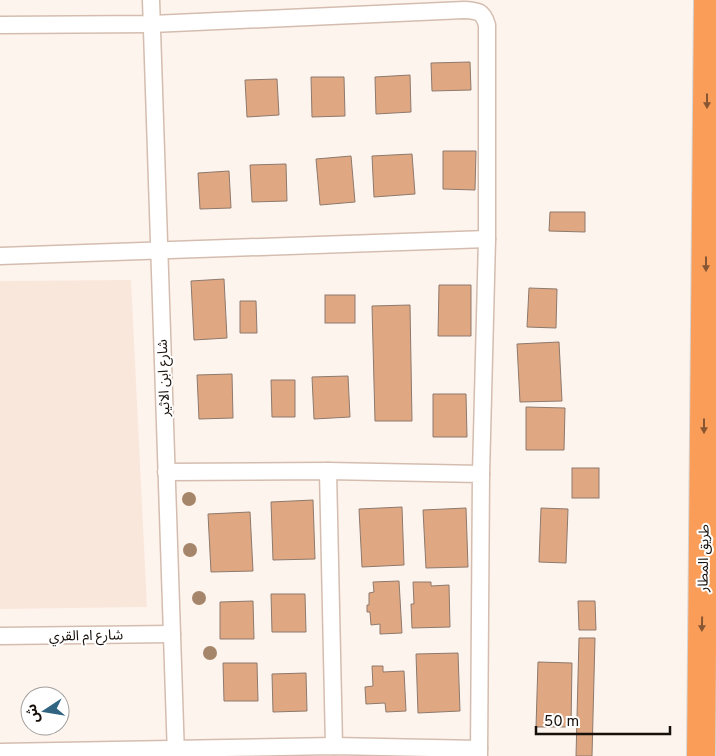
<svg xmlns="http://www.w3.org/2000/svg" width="716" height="756" font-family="Overpass,'Noto Sans Arabic',sans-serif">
<rect width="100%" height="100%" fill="#fef4ee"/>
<polygon fill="#f9e7dc" points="131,280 147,607 0,609 0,281"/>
<g fill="#dfa882" stroke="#8e796c">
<polygon points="470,62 471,90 432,91 431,63"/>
<polygon points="410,75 411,112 376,114 375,77"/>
<polygon points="311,77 344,77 345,116 312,117"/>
<polygon points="277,79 279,115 247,117 245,80"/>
<polygon points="443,151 476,151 475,190 443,189"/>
<polygon points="412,154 415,194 374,197 372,156"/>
<polygon points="351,156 355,202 320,205 316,159"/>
<polygon points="286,164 287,201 252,202 250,165"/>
<polygon points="229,171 231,208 200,209 198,173"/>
<polygon points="550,212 585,212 585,232 549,231"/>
<polygon points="224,279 227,338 194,340 191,281"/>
<polygon points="439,285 471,285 471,336 438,336"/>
<polygon points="529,288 557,289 556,328 527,327"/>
<rect x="325" y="295" width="30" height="28"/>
<polygon points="240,301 256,301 257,333 240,333"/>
<polygon points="410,305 412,421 375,421 372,306"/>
<polygon points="559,342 562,401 520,402 517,344"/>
<polygon points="232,374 233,418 199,419 197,375"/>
<polygon points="348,376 350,417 314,419 312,377"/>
<polygon points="271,380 295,380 295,417 272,417"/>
<polygon points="433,394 466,394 467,437 433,437"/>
<polygon points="526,407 565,408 564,450 526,450"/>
<rect x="572" y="468" width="27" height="30"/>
<polygon points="313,500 315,559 273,560 271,502"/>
<polygon points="402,507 404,565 362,567 359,509"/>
<polygon points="466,508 468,567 426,568 423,510"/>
<polygon points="541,508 568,509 566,563 539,562"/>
<polygon points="250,512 253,571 211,572 208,514"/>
<polygon points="399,581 402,633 380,634 380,624 371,625 370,612 367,612 367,605 369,605 369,593 374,592 373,582"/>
<polygon points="413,582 431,582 431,586 449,585 450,627 412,628 411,604 414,604"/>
<polygon points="271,594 305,594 306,632 272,632"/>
<polygon points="253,601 254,639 220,639 220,602"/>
<polygon points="578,601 595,601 596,630 579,630"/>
<polygon points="579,638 595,638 592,756 576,756"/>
<polygon points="458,653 460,711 418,713 416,654"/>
<polygon points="538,662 572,663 571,727 536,727"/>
<polygon points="223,663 257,663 258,701 224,701"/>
<polygon points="372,666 383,666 383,672 404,671 406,711 386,712 385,703 366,704 365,687 373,686"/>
<polygon points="306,673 307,711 273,712 272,674"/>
</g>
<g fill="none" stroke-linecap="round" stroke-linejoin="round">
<defs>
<g id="street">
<polyline points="151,0 176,756"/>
<path d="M 0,25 L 152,24 L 464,10 C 478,11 483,11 487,25 L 487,239 L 481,474"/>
<polyline points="0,256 487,239"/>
<polyline points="328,471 334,746"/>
<polyline points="166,472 328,471 481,474 479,756"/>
<polyline points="0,636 172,634"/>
<polyline points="0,752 334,746 479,749"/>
</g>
<polyline id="highway" points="701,756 708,0"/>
</defs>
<use href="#street" stroke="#d4bdaf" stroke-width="19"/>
<use href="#highway" stroke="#d5d4d3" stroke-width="30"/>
<use href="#street" stroke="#fff" stroke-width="16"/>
<use href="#highway" stroke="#fa9d59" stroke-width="28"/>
</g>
<g fill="#a6866b">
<circle cx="189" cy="499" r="7"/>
<circle cx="190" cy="550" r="7"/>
<circle cx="199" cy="598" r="7"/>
<circle cx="210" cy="653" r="7"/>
</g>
<defs><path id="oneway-solid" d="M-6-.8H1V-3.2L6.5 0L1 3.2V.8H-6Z" transform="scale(1.25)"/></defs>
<g fill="#885632">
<use href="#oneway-solid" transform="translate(707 101) rotate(90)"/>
<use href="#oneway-solid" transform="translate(706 264) rotate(90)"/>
<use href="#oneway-solid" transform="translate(704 426) rotate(90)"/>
<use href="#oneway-solid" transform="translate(702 624) rotate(91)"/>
</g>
<g text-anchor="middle" stroke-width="4" stroke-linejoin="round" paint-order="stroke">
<g font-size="14" fill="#170f0a" stroke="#fff">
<text transform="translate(163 378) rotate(-92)" y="5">شارع ابن الاثير</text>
<text transform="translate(703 558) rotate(-89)" y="5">طريق المطار</text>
<text transform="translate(86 635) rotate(-1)" y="5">شارع ام القري</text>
</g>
</g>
<g transform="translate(45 711) rotate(258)"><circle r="24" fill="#ffffff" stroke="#a29f9d"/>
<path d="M0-4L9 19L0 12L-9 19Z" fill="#306481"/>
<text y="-8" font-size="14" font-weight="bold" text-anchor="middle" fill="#170f0a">ش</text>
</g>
<path d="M536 726v8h134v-8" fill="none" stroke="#170f0a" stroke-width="2.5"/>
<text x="544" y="726" font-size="15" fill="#170f0a" stroke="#ffffff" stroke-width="4" paint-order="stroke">50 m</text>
</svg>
